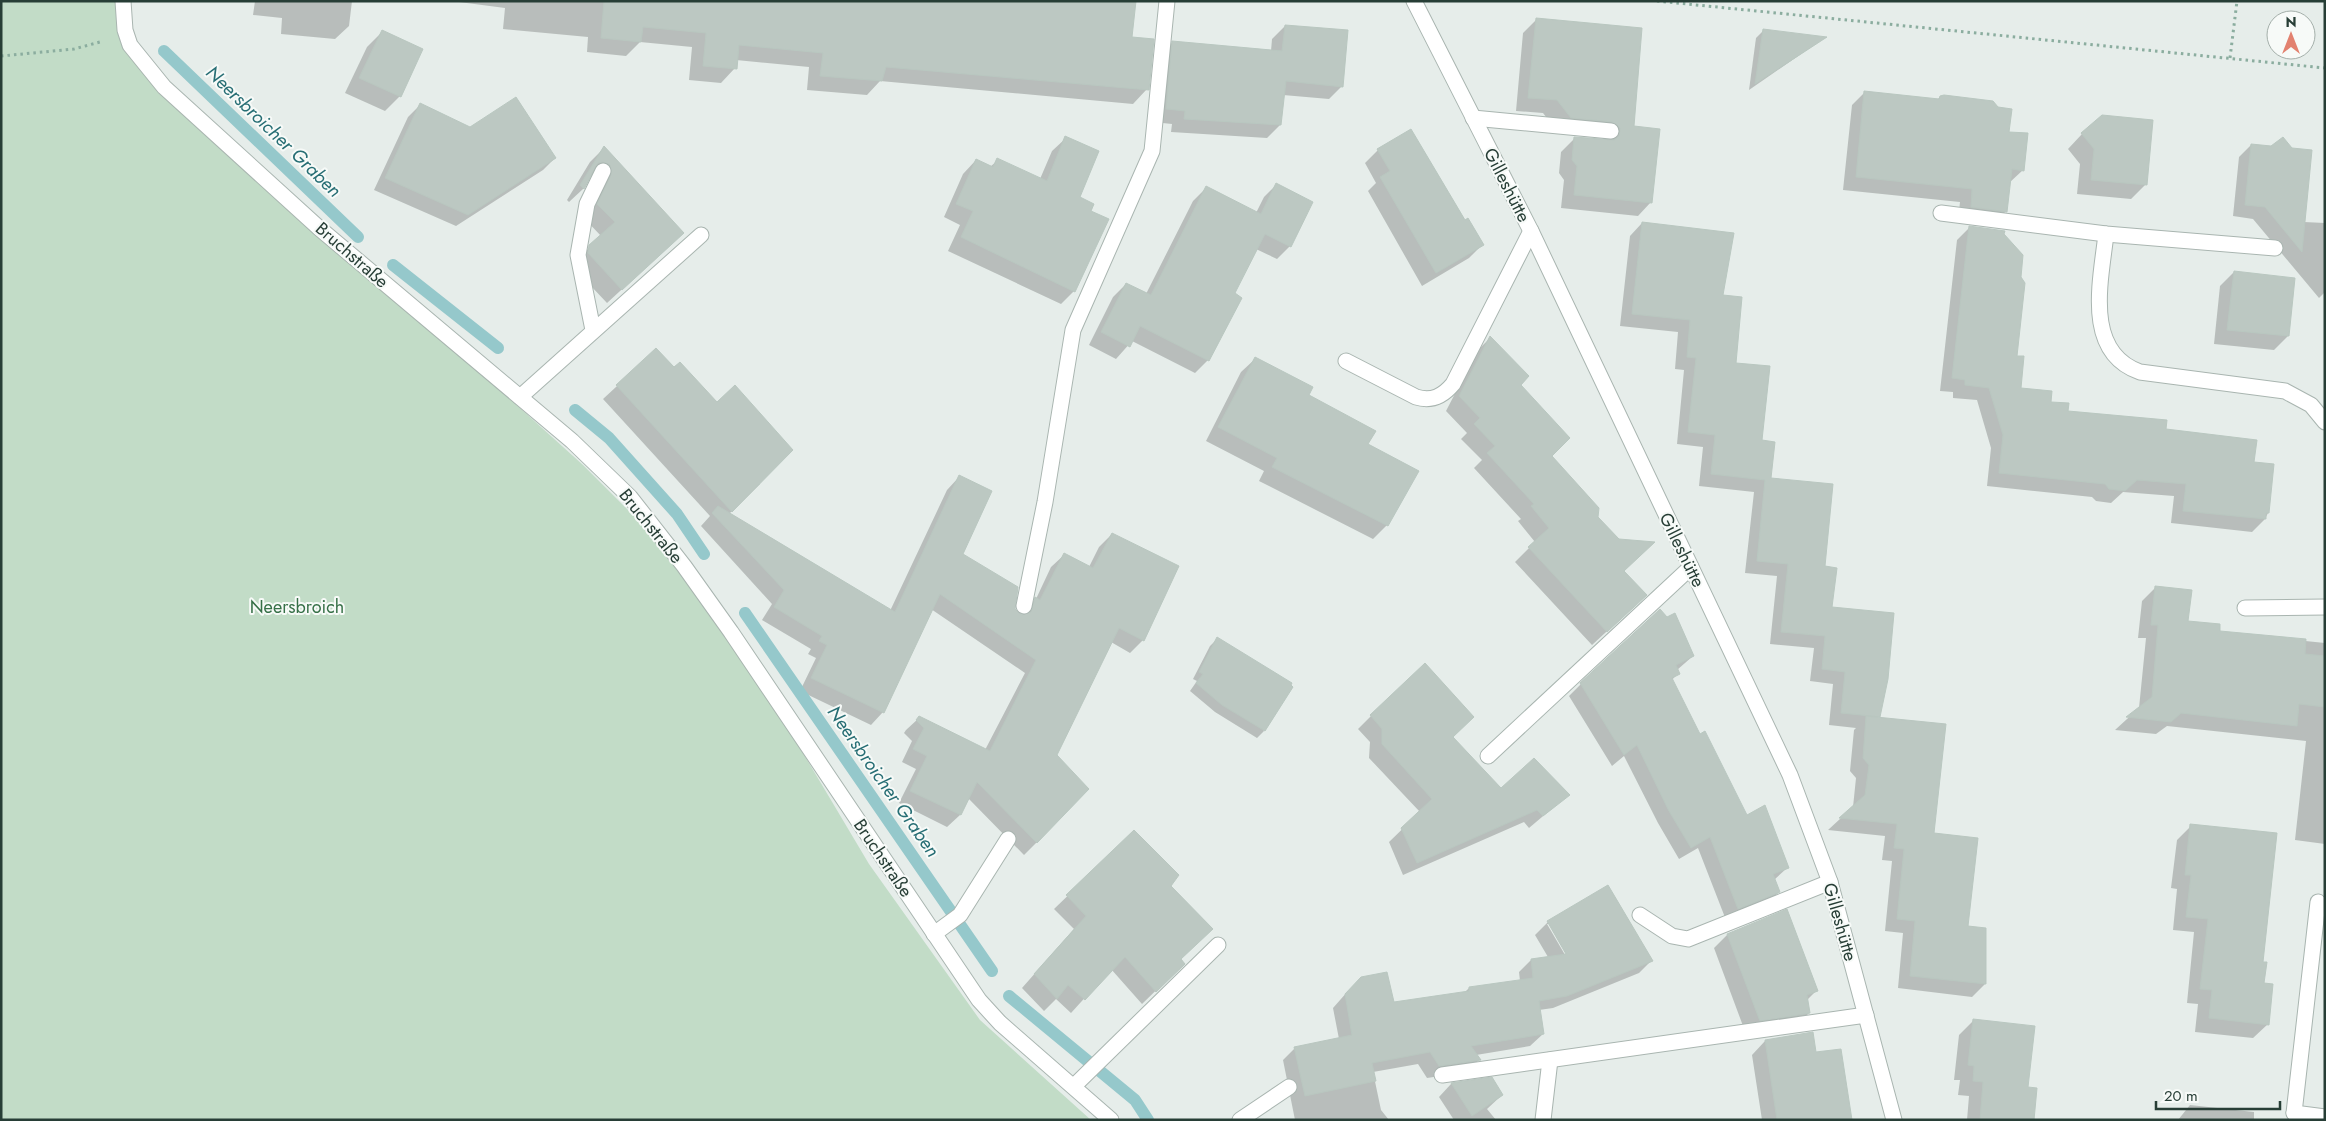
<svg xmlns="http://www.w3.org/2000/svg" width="2326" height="1121" font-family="Jost,sans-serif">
<rect width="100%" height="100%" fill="#e6edea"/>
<polygon fill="#c2dcc7" points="1,1 123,1 125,30 164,87 583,465 684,566 731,632 869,864 980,1020 1091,1120 1,1120"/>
<g fill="#0003" fill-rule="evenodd">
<polygon points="255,1 352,1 349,26 335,39 281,34 282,18 253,15"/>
<polygon points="1107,1 1131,38 1147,89 1133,104 880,81 867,95 807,90 809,67 736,60 735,68 721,83 689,80 692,47 640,42 626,56 587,52 588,37 503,29 505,8 459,2"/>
<polygon points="1537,19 1633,128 1651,202 1638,216 1561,208 1564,180 1559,173 1561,152 1575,138 1605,140 1598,135 1557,131 1543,113 1516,111 1523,33"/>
<polygon points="1285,26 1342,86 1329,99 1283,95 1280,125 1267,138 1171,132 1172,124 1153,122 1159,56 1173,42 1271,51 1272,39"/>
<polygon points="1763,31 1824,38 1749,90 1756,38"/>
<polygon points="382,32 400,96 385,111 345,93 367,47"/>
<polygon points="1865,92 1937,100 1940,97 2008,133 2023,170 2009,183 2006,211 1993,225 1958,220 1960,202 1843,190 1852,105"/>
<polygon points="420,105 471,129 555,158 543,170 456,226 374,190 408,117"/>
<polygon points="2082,134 2146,184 2131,199 2077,194 2080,164 2068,149"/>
<polygon points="1066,138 1078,197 1089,212 1074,291 1061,304 948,251 960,225 944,217 963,174 976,160 990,167 998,160 1040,179 1052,151"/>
<polygon points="2251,145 2304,222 2325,223 2325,292 2319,298 2253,219 2233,216 2239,157"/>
<polygon points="604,148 668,247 607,303 574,268 576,261 601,236 584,218 592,176 590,176 583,189 569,202 567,200 590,162"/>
<polygon points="1378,150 1464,222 1482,245 1469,258 1422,286 1368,191 1376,183 1365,163"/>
<polygon points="1277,184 1290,246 1277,259 1256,249 1233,294 1208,360 1195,373 1132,341 1116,359 1089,345 1113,297 1126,284 1146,294 1193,201 1206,188 1256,213 1264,197"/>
<polygon points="1642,223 1722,296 1734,364 1761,442 1769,479 1823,567 1830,608 1879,716 1877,718 1933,834 1966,927 1985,984 1972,997 1898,988 1903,933 1885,931 1892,861 1882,860 1885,836 1828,830 1853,807 1856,778 1850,771 1854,730 1856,728 1829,725 1833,684 1810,681 1814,648 1770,644 1777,576 1745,573 1754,492 1699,486 1703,447 1677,444 1684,370 1675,369 1678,332 1620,326 1630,236"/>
<polygon points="1970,227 2016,357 2019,389 2066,412 2164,430 2252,463 2268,513 2265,519 2252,532 2171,523 2174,496 2123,492 2111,503 2096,501 2092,497 1987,486 1991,448 1977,400 1953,398 1953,392 1940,391 1957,240"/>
<polygon points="2234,272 2288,336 2274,350 2214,344 2220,286"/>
<polygon points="1490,338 1519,385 1550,456 1597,518 1618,541 1631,609 1592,645 1515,562 1535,542 1518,521 1521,519 1474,468 1482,460 1461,439 1467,433 1446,411 1477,351"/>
<polygon points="656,350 760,484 729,514 890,611 947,490 959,477 961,554 1022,617 1023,611 1036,599 1051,567 1064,555 1089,567 1099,547 1112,534 1177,567 1143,640 1130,653 1111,642 1056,755 1037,842 1024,855 968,798 960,815 947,827 899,803 916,769 902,762 912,741 904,733 906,730 919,718 985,750 1025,673 931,609 883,712 871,725 800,691 816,658 808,654 811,649 762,620 772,604 701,526 710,516 603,399"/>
<polygon points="1255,359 1307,396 1367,445 1387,525 1373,539 1259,481 1264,471 1206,441 1241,372"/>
<polygon points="2155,588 2187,622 2218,632 2325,643 2325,844 2295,840 2306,741 2167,726 2156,734 2115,730 2139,708 2146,638 2138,638 2142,601"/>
<polygon points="1217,639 1264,731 1257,738 1215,712 1190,691 1197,681 1193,679 1210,646"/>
<polygon points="1693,656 1677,670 1678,673 1672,680 1700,736 1747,816 1787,868 1774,880 1779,892 1767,904 1726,920 1698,848 1679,859 1658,823 1624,756 1612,766 1569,696 1581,684"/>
<polygon points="1371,716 1451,738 1501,790 1568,795 1529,828 1524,822 1403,875 1389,842 1420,812 1369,758 1370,742 1358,729"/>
<polygon points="2191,826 2261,963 2268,1024 2253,1038 2195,1032 2198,1004 2187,1003 2194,932 2173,930 2177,889 2171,888 2177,840"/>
<polygon points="1134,832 1170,886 1180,959 1183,964 1142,1004 1111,969 1071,1013 1056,999 1044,1011 1022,988 1074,929 1054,909"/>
<path d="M 1608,887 L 1651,961 L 1639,973 L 1553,1008 L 1539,1010 L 1543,1034 L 1530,1046 L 1476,1055 L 1479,1060 L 1467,1072 L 1427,1078 L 1418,1064 L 1373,1072 L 1381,1110 L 1389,1120 L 1295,1120 L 1283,1060 L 1295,1048 L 1339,1039 L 1333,1008 L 1348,991 L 1393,1004 L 1464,993 L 1469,988 L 1520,981 L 1519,972 L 1531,960 L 1548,957 L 1535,935 L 1548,922 ZM 1547,924 L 1550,924 L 1570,959 L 1568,960 Z"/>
<polygon points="1727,935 1816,991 1807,1000 1809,1013 1795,1027 1746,1034 1714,948"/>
<polygon points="1974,1020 2027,1088 2033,1120 1967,1120 1969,1096 1958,1095 1960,1080 1954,1080 1959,1035"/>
<polygon points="1812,1033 1815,1054 1851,1120 1762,1120 1752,1055 1765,1041"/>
<polygon points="1491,1079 1502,1095 1487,1109 1496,1120 1454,1120 1439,1097 1451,1084"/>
<polygon points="2190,1105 2254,1112 2254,1120 2178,1120"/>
</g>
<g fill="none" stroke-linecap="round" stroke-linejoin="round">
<g stroke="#95c8cb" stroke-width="12">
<polyline points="164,51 358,237"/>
<polyline points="393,265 498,348"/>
<polyline points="575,410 609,438 677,514 704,554"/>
<polyline points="745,613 992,971"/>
<polyline points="1009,996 1135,1100 1148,1120"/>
</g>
</g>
<g fill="#bcc8c2" stroke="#b9c7c0">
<polygon points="604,1 1136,1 1132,37 1154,39 1149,90 886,67 882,81 820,76 823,53 739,45 737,69 703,66 706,33 643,27 641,42 601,38"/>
<polygon points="1536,18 1642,28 1634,126 1660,129 1652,203 1574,195 1577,166 1572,160 1574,137 1614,140 1619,136 1620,128 1612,122 1571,118 1557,100 1528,98"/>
<polygon points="1285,25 1348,30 1343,87 1286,81 1281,125 1184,119 1185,111 1166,109 1172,41 1282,51"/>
<polygon points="1763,29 1827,37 1755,84"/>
<polygon points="382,30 423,49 401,97 359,78"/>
<polygon points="1864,91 1939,99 1940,96 1944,95 1993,101 1998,107 2012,109 2009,132 2028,133 2024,171 2012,169 2007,212 1971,207 1972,189 1856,177"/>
<polygon points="516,97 556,158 468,215 385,178 420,103 470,127"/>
<polygon points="2102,115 2153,120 2147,185 2091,180 2094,149 2081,133"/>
<polygon points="1411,129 1465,220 1468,218 1484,245 1436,273 1380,177 1390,171 1377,149"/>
<polygon points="1065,136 1099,151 1080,197 1094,204 1091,211 1109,219 1075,292 961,237 973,211 956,204 976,159 993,167 997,158 1047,181"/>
<polygon points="2283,137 2292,148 2312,150 2302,252 2265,207 2245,205 2251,144 2271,146"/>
<polygon points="604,146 684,233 622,290 588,253 589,245 615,222 597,204 611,175 610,165 603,162 598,163 584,189 580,185"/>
<polygon points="1276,183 1313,202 1291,247 1265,234 1235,293 1242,298 1209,361 1140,326 1130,347 1101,332 1126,283 1151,295 1206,186 1261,214"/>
<polygon points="1642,222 1734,233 1723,295 1742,297 1736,363 1770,366 1762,440 1775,442 1771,478 1833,484 1825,566 1837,568 1832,607 1894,613 1888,679 1880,717 1841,713 1845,672 1822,669 1825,636 1781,632 1788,564 1757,561 1765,480 1711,474 1715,435 1688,432 1696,358 1687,357 1690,320 1632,314"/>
<polygon points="1969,226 2005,231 2004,234 2023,255 2021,277 2025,283 2017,356 2024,356 2021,388 2052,391 2051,402 2069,403 2068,411 2167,420 2166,429 2257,440 2254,462 2274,464 2269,513 2266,513 2266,519 2183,511 2186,484 2137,480 2125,491 2109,489 2105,484 1999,473 2003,435 1989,388 1965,385 1965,380 1952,378"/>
<polygon points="2234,271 2295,278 2289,336 2227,330"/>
<polygon points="1490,336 1529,376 1521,385 1570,438 1552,456 1599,508 1598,517 1619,539 1655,542 1624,571 1647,595 1607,632 1528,547 1549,528 1531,506 1534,504 1487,453 1495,446 1474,424 1480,418 1459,396"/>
<polygon points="656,348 674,367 680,362 717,402 735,385 793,450 732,512 616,385"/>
<polygon points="1255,357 1313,387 1309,395 1376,431 1368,444 1419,471 1388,526 1272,467 1277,458 1218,427"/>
<polygon points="959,475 992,491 963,554 1018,587 1015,609 1022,615 1031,612 1035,597 1040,600 1064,553 1093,568 1112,533 1179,566 1144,641 1119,628 1057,755 1089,789 1037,843 977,782 961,815 910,791 927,756 913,749 924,728 916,720 919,716 990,751 1036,660 940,594 884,713 811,678 827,645 819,641 822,636 774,607 784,590 712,513 718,506 895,612"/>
<polygon points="2155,586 2192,590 2188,621 2220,624 2220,631 2306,639 2305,654 2325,656 2325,707 2299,704 2297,726 2181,713 2171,722 2126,717 2152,697 2158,625 2151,625"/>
<polygon points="1660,609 1667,617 1675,613 1694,656 1676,665 1680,674 1672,678 1700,734 1705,731 1747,815 1765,805 1789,868 1773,874 1780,892 1738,909 1710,837 1691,848 1669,811 1637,745 1624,755 1580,683"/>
<polygon points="1217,637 1292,683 1291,685 1293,687 1265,731 1222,705 1196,683 1203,674 1199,672"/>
<polygon points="1425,663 1474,717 1453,737 1501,788 1534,758 1570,795 1543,816 1537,810 1417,863 1401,828 1432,799 1382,744 1382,729 1370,715"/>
<polygon points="1866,716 1946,724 1934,833 1978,838 1968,926 1986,928 1986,984 1910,976 1915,921 1897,919 1904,849 1894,848 1897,824 1839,818 1865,795 1869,765 1863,758"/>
<polygon points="2190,824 2277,833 2263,962 2267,962 2264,983 2273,984 2269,1025 2209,1018 2212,990 2200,989 2208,919 2186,917 2191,875 2185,875"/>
<polygon points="1134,830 1179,875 1171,886 1213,929 1181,959 1185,964 1156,992 1125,957 1085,1000 1068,985 1057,999 1034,974 1086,916 1066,895"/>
<polygon points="1608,885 1653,961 1567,996 1539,1001 1544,1034 1471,1046 1481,1060 1439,1066 1430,1052 1372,1063 1376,1081 1305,1096 1294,1047 1352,1035 1345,994 1361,977 1387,972 1394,1002 1469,991 1469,987 1533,978 1531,959 1566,954 1547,921"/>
<polygon points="1787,909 1818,991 1807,995 1810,1013 1760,1021 1727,934"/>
<polygon points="1973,1019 2035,1026 2028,1087 2037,1088 2034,1120 1980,1120 1983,1082 1973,1081 1974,1066 1968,1065"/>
<polygon points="1813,1032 1816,1052 1841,1049 1852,1120 1777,1120 1765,1040"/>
<polygon points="1492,1077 1503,1095 1472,1116 1451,1083"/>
</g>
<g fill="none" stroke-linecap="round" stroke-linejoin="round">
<defs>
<g id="service">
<polyline points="1473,118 1611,131"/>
<polyline points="1941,213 2106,234 2275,248"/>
<polyline points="593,330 578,255 587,204 603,171"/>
<path d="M 1346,361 L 1416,397 C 1432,402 1443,396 1453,384 L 1531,231"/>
<polyline points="520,397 701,235"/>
<polyline points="1024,606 1045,502 1073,330 1152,151 1167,1"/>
<polyline points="2245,608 2325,607"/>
<polyline points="1488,756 1691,567"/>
<polyline points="1640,915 1672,936 1688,939 1830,882"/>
<polyline points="934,934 960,915 1008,839"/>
<polyline points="1442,1075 1866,1015"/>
<polyline points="1074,1086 1218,945"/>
<polyline points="2294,1113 2318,902"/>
<polyline points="1240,1120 1289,1087"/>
<polyline points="1543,1120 1550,1060"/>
</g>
<g id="minor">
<polyline points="123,1 125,30 130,45 164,87 319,228 572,441 630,497 684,566 731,632 979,1000 1000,1023 1111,1120"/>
<polyline points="1414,1 1531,231 1790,775 1830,882 1894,1120"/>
<path d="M 2106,234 C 2101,280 2083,352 2140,372 L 2285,391 L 2311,405 L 2325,422"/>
<polyline points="2294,1113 2325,1117"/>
</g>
</defs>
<use href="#service" stroke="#a9b5b0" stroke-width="17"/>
<use href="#minor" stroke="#a9b5b0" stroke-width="17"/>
<g stroke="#8bad9f" stroke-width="3" stroke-dasharray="2.5 4" stroke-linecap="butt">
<polyline points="1657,1 2325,68"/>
<polyline points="1,56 74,49 100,42"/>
<polyline points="2230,58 2237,1"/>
</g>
<use href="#service" stroke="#fff" stroke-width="15"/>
<use href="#minor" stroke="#fff" stroke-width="15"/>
</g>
<g text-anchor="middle" stroke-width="4" stroke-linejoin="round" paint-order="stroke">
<g font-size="18" fill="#273e36" stroke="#f7faf8">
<text transform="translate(1507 185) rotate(63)" y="6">Gilleshütte</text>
<text transform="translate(352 255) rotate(41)" y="6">Bruchstraße</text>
<text transform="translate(651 526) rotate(51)" y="6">Bruchstraße</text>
<text transform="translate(1682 550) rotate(64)" y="6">Gilleshütte</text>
<text transform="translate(883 858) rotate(56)" y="6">Bruchstraße</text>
<text transform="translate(1840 922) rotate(74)" y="6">Gilleshütte</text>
</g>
<g font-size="18" fill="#367047" stroke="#f7faf8">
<text x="297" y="613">Neersbroich</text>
</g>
<g font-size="19" font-style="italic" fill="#276e74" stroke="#f7faf8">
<text transform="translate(274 131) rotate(44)" y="7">Neersbroicher Graben</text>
<text transform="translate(884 781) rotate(55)" y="7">Neersbroicher Graben</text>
</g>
</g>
<rect width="2326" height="1121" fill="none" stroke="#273e36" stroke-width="5"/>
<g transform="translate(2291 35)"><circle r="24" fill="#f7faf8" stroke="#a4afaa"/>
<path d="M0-4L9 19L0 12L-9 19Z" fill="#e2816f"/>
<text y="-8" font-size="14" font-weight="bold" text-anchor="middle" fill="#273e36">N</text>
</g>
<path d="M2156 1101v8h124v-8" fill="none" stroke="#273e36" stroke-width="2.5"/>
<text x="2164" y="1101" font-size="15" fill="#273e36" stroke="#f7faf8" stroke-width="4" paint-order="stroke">20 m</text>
</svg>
